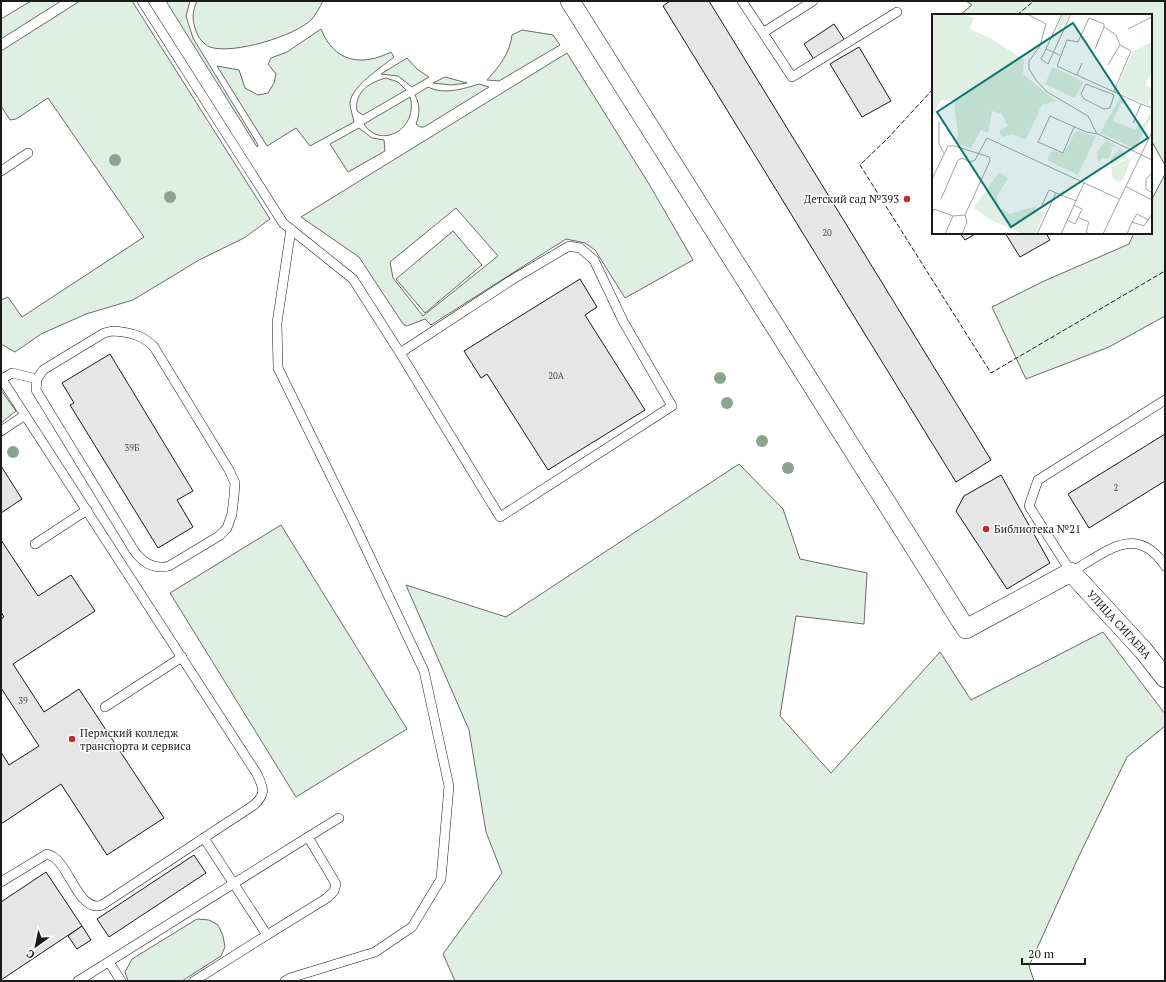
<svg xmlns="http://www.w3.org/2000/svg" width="1166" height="982" font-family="'PT Serif',serif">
<rect width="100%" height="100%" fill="#fff"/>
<g fill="#e0efe3" stroke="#6a6a6a" fill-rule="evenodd">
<polygon points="31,1 61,1 1,39 1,19"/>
<polygon points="80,1 132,1 270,219 244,238 199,260 133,300 86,314 41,334 15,352 1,344 1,300 8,297 22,317 144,237 48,98 16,119 10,120 1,106 1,51"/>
<polygon points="166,1 190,1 186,16 193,38 258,145 257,147"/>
<path d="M 197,1 L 323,1 C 320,7 316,14 312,19 C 296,36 232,55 210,47 C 203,44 198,37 196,31 C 192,20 192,12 197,1 Z"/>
<polygon points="966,1 1165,1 1165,165 1151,140 1151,15 960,15 972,5"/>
<path d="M 321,29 C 334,62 361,67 391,52 L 394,57 C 382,67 351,86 350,103 C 350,109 353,116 354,122 L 310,146 L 296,128 L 267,146 L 217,66 L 239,70 L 245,88 L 258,95 L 268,93 L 274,83 L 276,74 L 268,64 L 271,58 L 287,52 Z"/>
<path d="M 522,30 L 553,35 L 560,45 L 499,81 L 487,80 C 499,67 510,53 512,35 Z"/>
<path d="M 567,53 L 649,184 L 693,260 L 625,298 L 595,250 L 585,243 L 566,239 L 431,325 L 425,319 L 407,326 L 403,324 L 359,257 L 301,217 ZM 456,208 L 498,256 L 423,316 L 393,278 L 390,262 Z"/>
<polygon points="407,58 417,69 429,77 412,87 398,76 381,74"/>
<polygon points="445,77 467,83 451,85 433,83"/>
<path d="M 386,78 L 398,82 L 406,90 L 363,115 L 357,111 C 354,92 370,82 386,78 Z"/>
<path d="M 479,84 L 489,87 L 424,127 L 420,127 L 416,124 C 420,113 420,105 415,95 L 428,87 C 444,95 463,89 479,84 Z"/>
<path d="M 410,97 C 419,129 380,150 364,124 Z"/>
<polygon points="359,128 372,138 384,140 385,151 348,172 330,144"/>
<polygon points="1165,174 1165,316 1109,347 1026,379 992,307 1042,282 1129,244 1134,233 1151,233 1151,201"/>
<polygon points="453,231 482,265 425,313 396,279"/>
<polygon points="1,390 16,411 1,423"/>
<polygon points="739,464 783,509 800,559 867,573 864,624 796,616 780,716 831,773 940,652 971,700 1103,632 1165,714 1165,726 1127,757 1078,858 1029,966 1034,981 455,981 443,954 502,873 486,832 469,730 406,585 506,617"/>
<polygon points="281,525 407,729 296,797 170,593"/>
<polygon points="197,919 209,920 218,925 223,936 225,947 221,956 182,981 128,981 125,972 132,959"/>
</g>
<g fill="#e6e6e6" stroke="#1a1a1a">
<polygon points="670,1 709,1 991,460 956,482 663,6"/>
<polygon points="834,24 846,42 815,61 804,44"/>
<polygon points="859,47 891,101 862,117 830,64"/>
<polygon points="960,233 977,233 965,240"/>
<polygon points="1005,233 1046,233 1050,240 1020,257"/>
<polygon points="580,279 597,307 585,315 645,410 548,470 487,374 481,378 464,351"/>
<polygon points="110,354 193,491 177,500 193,527 158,548 70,405 74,403 62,383"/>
<polygon points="1165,434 1165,481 1089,528 1068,494"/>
<polygon points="1,466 22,499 1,513"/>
<polygon points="1001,475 1050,563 1007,589 956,511 964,496"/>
<polygon points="1,540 38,596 71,575 95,611 13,664 44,712 79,689 164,818 107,855 61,784 1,824 1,752 9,765 39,746 1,688 1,619 4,617 1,612"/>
<polygon points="194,855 206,873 109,937 97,919"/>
<polygon points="46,872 82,926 1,980 1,902"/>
<polygon points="82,926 91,940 77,949 68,936"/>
</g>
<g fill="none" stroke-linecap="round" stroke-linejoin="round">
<defs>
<g id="lane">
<polyline points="142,1 283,223 353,279 400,353 500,517 672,406 623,321 594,260 580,248 569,246 510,281 400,353"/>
<polyline points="742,1 792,77 897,12"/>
<polyline points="764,32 813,1"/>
<polyline points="1,171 28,153"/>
<path d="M 112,331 C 129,332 143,335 154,347 L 229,470 L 235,483 L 234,496 L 232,514 L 227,528 L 219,536 L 169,566 C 153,570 141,561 133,549 L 36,390 L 37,379 L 43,370 L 104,333 Z"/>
<path d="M 1,378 L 257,774 C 264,789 266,794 254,805 L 102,905 C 80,913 70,869 55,858 C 53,856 49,855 47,854 L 1,882"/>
<polyline points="2,379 12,373 37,379"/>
<path d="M 1165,400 L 1038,480 L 1029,506 L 1071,572 C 1105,553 1136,522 1165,566"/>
<polyline points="1,431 25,415"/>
<polyline points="35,544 87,510"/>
<polyline points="105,707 182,657"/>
<polyline points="308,837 339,818"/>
<polyline points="109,962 121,981"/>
<polyline points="78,981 308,837 336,884 334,891 327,898 267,935"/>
<polyline points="194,981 267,935 204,838"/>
<polyline points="285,981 290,978 375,952 412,927 441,879 449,786 424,671 353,521 278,368 277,323 291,229"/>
</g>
<g id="street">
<path id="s1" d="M 570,1 L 966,629 L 1071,572 L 1143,650 L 1165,678"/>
</g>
</defs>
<use href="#lane" stroke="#1a1a1a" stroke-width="10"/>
<use href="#street" stroke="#1a1a1a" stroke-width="20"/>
<use href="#lane" stroke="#fff" stroke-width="9"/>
<use href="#street" stroke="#fff" stroke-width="19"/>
<g stroke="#1a1a1a" stroke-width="1" stroke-dasharray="5 2" stroke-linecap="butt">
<polyline points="1017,15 1034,1"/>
<polyline points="933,89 888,138 860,165 991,373 1165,271"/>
</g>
</g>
<g fill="#8aa48f">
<circle cx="115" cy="160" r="6"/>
<circle cx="170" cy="197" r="6"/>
<circle cx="720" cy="378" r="6"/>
<circle cx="727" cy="403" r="6"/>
<circle cx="762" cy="441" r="6"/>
<circle cx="13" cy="452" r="6"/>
<circle cx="788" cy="468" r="6"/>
</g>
<g fill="#c62828" stroke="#fff" stroke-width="1.5">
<circle cx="907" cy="199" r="4"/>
<circle cx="986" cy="529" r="4"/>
<circle cx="72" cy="739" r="4"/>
</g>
<g text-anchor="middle" stroke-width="3" stroke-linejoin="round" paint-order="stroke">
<g font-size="9" fill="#4d4d4d">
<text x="827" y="236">20</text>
<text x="556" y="379">20А</text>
<text x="132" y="451">39Б</text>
<text x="1116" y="491">2</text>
<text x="23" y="704">39</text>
</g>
<g font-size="11" fill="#1a1a1a" stroke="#fff" text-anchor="start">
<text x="899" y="203" text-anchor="end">Детский сад №393</text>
<text x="994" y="533">Библиотека №21</text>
<text x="80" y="737">Пермский колледж<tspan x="80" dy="13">транспорта и сервиса</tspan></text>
</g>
<g font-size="11" fill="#1a1a1a" stroke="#fff">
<text dy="4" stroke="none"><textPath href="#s1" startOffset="933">УЛИЦА СИГАЕВА</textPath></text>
</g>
</g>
<g transform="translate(932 14)">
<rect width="220" height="220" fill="#fff"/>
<path d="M 0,0 L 31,0 L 42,4 L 38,15 L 60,25 L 92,46 L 91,60 L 124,87 L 110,91 L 94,126 L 80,120 L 71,123 L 67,117 L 76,112 L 70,100 L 60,97 L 56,119 L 49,116 L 39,134 L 24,129 L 26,121 L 22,89 L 17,86 L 9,86 L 0,103 ZM 131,0 L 138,0 L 128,17 L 124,15 ZM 220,28 L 220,60 L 215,65 L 214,72 L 220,75 L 220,82 L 216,91 L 183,77 L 201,37 ZM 121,53 L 151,68 L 143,84 L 113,70 ZM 188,84 L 195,85 L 193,90 L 189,89 L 181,107 L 203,116 L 206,111 L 210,112 L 220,97 L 220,102 L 203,135 L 168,119 ZM 144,117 L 164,122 L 146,161 L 115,146 L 120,137 L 132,139 ZM 174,127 L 186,133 L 179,133 L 180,138 L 176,145 L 171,144 L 166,148 L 165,137 ZM 188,135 L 196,143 L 179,152 L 179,144 ZM 198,144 L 199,145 L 191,166 L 186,168 L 181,165 L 179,153 ZM 67,158 L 76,164 L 65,182 L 66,193 L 78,200 L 104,192 L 102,198 L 113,198 L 103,220 L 91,220 L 61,207 L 42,194 Z" fill="#e0efe3"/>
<path fill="none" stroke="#a3a3a3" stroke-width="1" d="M 95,0 L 114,10 L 108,32 L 97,47 L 97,55 L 104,66 L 115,78 L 156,102 L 165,120M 196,15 L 220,3M 114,35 L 109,45 L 116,50 L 139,0M 163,35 L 172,13M 128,41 L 114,35 L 130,0M 176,51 L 188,31M 145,61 L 150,49M 154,70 L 182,81 L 178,94 L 172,95 L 152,85 L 149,80 ZM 182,77 L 199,37 L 188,31 L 184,21 L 172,13 L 172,10 L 157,4 L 146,28 L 135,26 L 125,52 L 127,53 L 209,90 L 220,94M 7,108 L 7,130 L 12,139M 201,109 L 209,90M 142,113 L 131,139 L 106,128 L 118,102 L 154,118 L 166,120 L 220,146M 220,159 L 214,165 L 214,175 L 220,179M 0,165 L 16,132 L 23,132 L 57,143 L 58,147 L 33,201 L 35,208 L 30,220M 193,172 L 220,186M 9,185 L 26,146 L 30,144 L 38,148 L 43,146 L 55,124 L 187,185M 110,191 L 117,176 L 144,187M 0,200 L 2,195 L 21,202 L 33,201M 146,203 L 157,208 L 154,218 L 157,220M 135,206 L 143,210 L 150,195 L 142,191M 200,208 L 205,200 L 217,206M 13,220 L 21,202M 105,220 L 124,179M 129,220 L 152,169M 171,220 L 220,118M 195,220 L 200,208 L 212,212 L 220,200"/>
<path fill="#0f766e" fill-opacity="0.15" stroke="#0f766e" stroke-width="2" d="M 141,9 L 216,124 L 79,213 L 5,98 Z"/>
<rect width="220" height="220" fill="none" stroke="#1a1a1a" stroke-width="2"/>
</g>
<rect width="1166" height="982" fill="none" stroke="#1a1a1a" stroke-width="4"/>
<g transform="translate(36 946) rotate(213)" stroke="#ffffff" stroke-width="3" paint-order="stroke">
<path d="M0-3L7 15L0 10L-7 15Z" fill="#1a1a1a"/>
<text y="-6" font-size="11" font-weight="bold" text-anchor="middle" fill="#1a1a1a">С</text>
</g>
<path d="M1022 958v6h63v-6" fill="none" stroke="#1a1a1a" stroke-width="2"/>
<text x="1028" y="958" font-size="12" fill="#1a1a1a" stroke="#ffffff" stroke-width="3" paint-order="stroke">20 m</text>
</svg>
